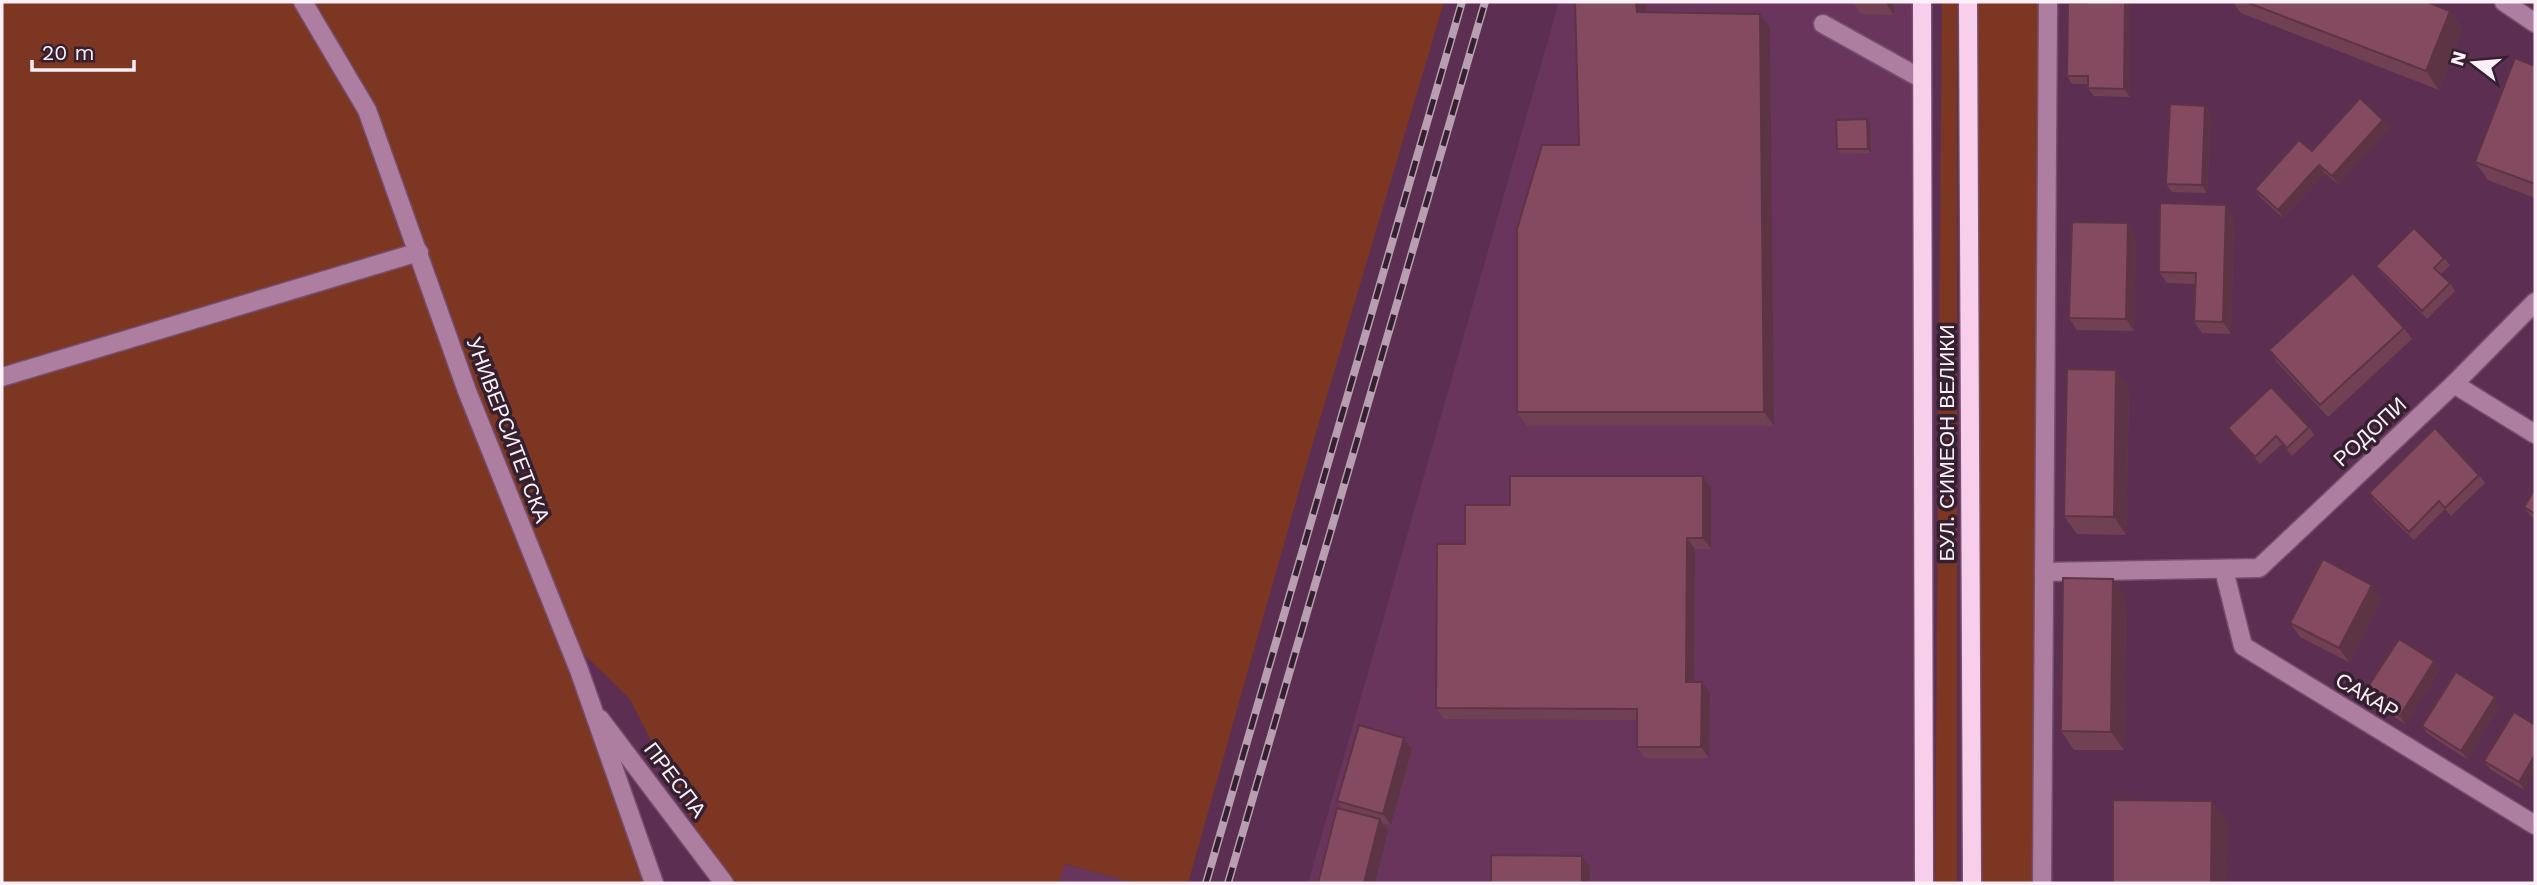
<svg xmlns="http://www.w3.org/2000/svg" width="2537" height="885" font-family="'Work Sans',sans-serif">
<rect width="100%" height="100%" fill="#5c2f52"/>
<g fill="#69355d">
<polygon points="1559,2 1922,2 1924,883 1308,883"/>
<polygon points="1064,864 1135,883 1058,883"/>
</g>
<g fill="#7d3622">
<polygon points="2,2 1444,2 1304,473 1188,883 1135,883 1065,864 1058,883 724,883 630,699 562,633 654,883 2,883"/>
<polygon points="1942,2 1957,2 1957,883 1935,883"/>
<polygon points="1968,2 2048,2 2042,883 1972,883"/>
</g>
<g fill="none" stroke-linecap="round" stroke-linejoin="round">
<defs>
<g id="minor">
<polyline points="303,2 367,110 467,391 579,670 654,883"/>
<polyline points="2504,2 2535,23"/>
<polyline points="1823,24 1922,79"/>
<polyline points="2,377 419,252"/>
<polyline points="2454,384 2535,434"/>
<polyline points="2224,570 2243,646 2535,825"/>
<polyline points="2044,572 2259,568 2454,384 2535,302"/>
<polyline points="600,719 724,883"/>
<polyline points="2042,883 2048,2"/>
</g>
<g id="major">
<polyline points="1922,2 1924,883"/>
<polyline points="1968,2 1972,883"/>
</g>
</defs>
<use href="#minor" stroke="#754e6d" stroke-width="21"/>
<use href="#major" stroke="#754e6d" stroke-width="21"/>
<use href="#minor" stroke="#ae7ea1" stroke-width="18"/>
<use href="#major" stroke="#f7cfeb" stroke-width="18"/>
<defs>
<g id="rail">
<polyline points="1206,883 1462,2"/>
<polyline points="1228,883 1485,2"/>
</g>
</defs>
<use href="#rail" stroke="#b79eb1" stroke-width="8"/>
<use href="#rail" stroke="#352030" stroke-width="5" stroke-dasharray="16" stroke-linecap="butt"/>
</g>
<g fill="#724053">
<polygon points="1575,2 1646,2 1646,13 1760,14 1770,28 1774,426 1527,426 1517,412 1579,145"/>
<polygon points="1852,2 1894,2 1894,15 1861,14"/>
<polygon points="2087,2 2130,2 2130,97 2094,96 2088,88 2088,84 2072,84 2067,76"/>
<polygon points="2233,2 2427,2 2450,11 2462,29 2439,90 2241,13"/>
<polygon points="2535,66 2535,198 2488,180 2475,162"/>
<polygon points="2205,106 2211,114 2207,193 2172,192 2166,184"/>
<polygon points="2383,120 2389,128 2338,184 2325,173 2283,218 2260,197 2255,189 2312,151"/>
<polygon points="1870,123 1871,153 1840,154 1837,149"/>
<polygon points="2234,217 2231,334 2202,333 2194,321 2195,284 2167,283 2159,272"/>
<polygon points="2136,235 2134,331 2077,330 2069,318"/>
<polygon points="2444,258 2450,265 2441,274 2450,283 2455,291 2427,319 2382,274 2376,266"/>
<polygon points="2404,328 2412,339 2328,417 2277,362 2269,350"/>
<polygon points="2129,388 2126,535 2077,534 2064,516"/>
<polygon points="2309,427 2314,435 2292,456 2282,444 2260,464 2234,436 2228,428"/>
<polygon points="2479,475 2485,483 2451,516 2445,509 2414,540 2374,501 2369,493"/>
<polygon points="1703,476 1711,488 1711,549 1695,549 1694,682 1702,682 1710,693 1709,758 1645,758 1637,747 1637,720 1444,719 1436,708 1465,544"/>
<polygon points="2535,489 2535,519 2530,515 2524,507"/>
<polygon points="2372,585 2382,599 2349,662 2300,637 2290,623"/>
<polygon points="2126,597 2124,750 2074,750 2061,731"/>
<polygon points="2434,661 2440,669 2405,724 2370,701 2364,693"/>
<polygon points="2500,705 2467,759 2428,734 2422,726"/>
<polygon points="2514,712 2524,790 2490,769 2484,761"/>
<polygon points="1412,749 1391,825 1383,823 1388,831 1343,810 1337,801"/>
</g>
<g fill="#5c3443">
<polygon points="1636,2 1646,2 1647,27 1637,12"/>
<polygon points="1885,2 1894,2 1894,15"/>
<polygon points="2125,2 2130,2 2130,97 2124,89"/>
<polygon points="2450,11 2462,29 2439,90 2426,71"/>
<polygon points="1760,14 1770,28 1774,426 1764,412"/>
<polygon points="2205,106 2211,114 2207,193 2202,185"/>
<polygon points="1867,119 1870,123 1871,153 1868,149"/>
<polygon points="2383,120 2389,128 2338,184 2332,176"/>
<polygon points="2319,165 2325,173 2283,218 2278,210"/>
<polygon points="2226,205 2234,217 2231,334 2223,322"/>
<polygon points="2128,223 2136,235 2134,331 2126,319"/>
<polygon points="2116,370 2129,388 2126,535 2114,517"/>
<polygon points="1703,476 1711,488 1711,549 1703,538"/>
<polygon points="1687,538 1695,549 1694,693 1686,682"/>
<polygon points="2113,579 2126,597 2124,750 2111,732"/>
<polygon points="2372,585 2382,599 2349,662 2339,648"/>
<polygon points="2434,661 2440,669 2405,724 2400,716"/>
<polygon points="1702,682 1710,693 1709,758 1701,747"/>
<polygon points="2495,697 2500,705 2467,759 2461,751"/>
<polygon points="1404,738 1412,749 1391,825 1383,814"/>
<polygon points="2535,755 2535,772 2524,790 2519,782"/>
<polygon points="2212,801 2228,823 2227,883 2211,883"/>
<polygon points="1380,819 1388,831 1375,883 1364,883"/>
<polygon points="1582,856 1590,867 1590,883 1582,883"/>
</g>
<g fill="#844a60" stroke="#5c3443" stroke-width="2">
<polygon points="1575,2 1636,2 1637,12 1760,14 1764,412 1517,412 1517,229 1542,145 1579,145"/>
<polygon points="2087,2 2125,2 2124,89 2088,88 2088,76 2067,76 2068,3 2087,3"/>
<polygon points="2246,2 2427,2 2450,11 2426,71"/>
<polygon points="2515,58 2535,66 2535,184 2475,162"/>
<polygon points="2360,98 2383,120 2332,176 2319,165 2278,210 2255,189 2299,140 2312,151"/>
<polygon points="2170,104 2205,106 2202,185 2166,184"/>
<polygon points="1867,119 1868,149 1837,149 1836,120"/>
<polygon points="2160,203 2226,205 2223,322 2194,321 2196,273 2159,272"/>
<polygon points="2072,222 2128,223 2126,319 2069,318"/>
<polygon points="2414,228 2444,258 2434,268 2450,283 2422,311 2376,266"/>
<polygon points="2353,273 2404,328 2320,405 2269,350"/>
<polygon points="2067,369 2116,370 2114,517 2064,516"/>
<polygon points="2271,387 2309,427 2287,448 2276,436 2255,457 2228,428"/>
<polygon points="2435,428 2479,475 2445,508 2439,501 2409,532 2369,493"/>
<polygon points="1510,476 1703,476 1703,538 1687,538 1686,682 1702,682 1701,747 1637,747 1637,709 1436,708 1437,544 1465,544 1465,505 1510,505"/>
<polygon points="2535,489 2535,514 2524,507"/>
<polygon points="2323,559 2372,585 2339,648 2290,623"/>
<polygon points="2063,578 2113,579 2111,732 2061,731"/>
<polygon points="2399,639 2434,661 2400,716 2364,693"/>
<polygon points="2456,672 2495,697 2461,751 2422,726"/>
<polygon points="2514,712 2535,725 2535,755 2519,782 2484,761"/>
<polygon points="1359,725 1404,738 1383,814 1337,801"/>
<polygon points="2113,800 2212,801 2211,883 2113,883"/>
<polygon points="1337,808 1380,819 1364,883 1318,883"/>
<polygon points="1491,855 1582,856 1582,883 1491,883"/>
</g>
<g text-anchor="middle" stroke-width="7" stroke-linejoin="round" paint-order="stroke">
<g font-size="21" fill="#fbf0f8" stroke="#352030">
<text transform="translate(508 430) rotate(69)" y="7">УНИВЕРСИТЕТСКА</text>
<text transform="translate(2370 432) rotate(-43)" y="7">РОДОПИ</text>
<text transform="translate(1947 443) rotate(-90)" y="7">БУЛ. СИМЕОН ВЕЛИКИ</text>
<text transform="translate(2367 696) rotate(31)" y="7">САКАР</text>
<text transform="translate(675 780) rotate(53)" y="7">ПРЕСПА</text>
</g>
</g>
<rect width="2537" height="885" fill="none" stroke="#fbf0f8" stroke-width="7"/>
<g transform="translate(2474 63) rotate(286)" stroke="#352030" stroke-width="5" paint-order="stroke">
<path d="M0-5L12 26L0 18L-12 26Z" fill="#fbf0f8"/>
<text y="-10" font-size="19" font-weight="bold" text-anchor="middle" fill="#fbf0f8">N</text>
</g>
<path d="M32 60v10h102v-10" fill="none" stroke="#fbf0f8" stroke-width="3.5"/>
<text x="42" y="60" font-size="21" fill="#fbf0f8" stroke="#352030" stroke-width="5" paint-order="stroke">20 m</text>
</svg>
